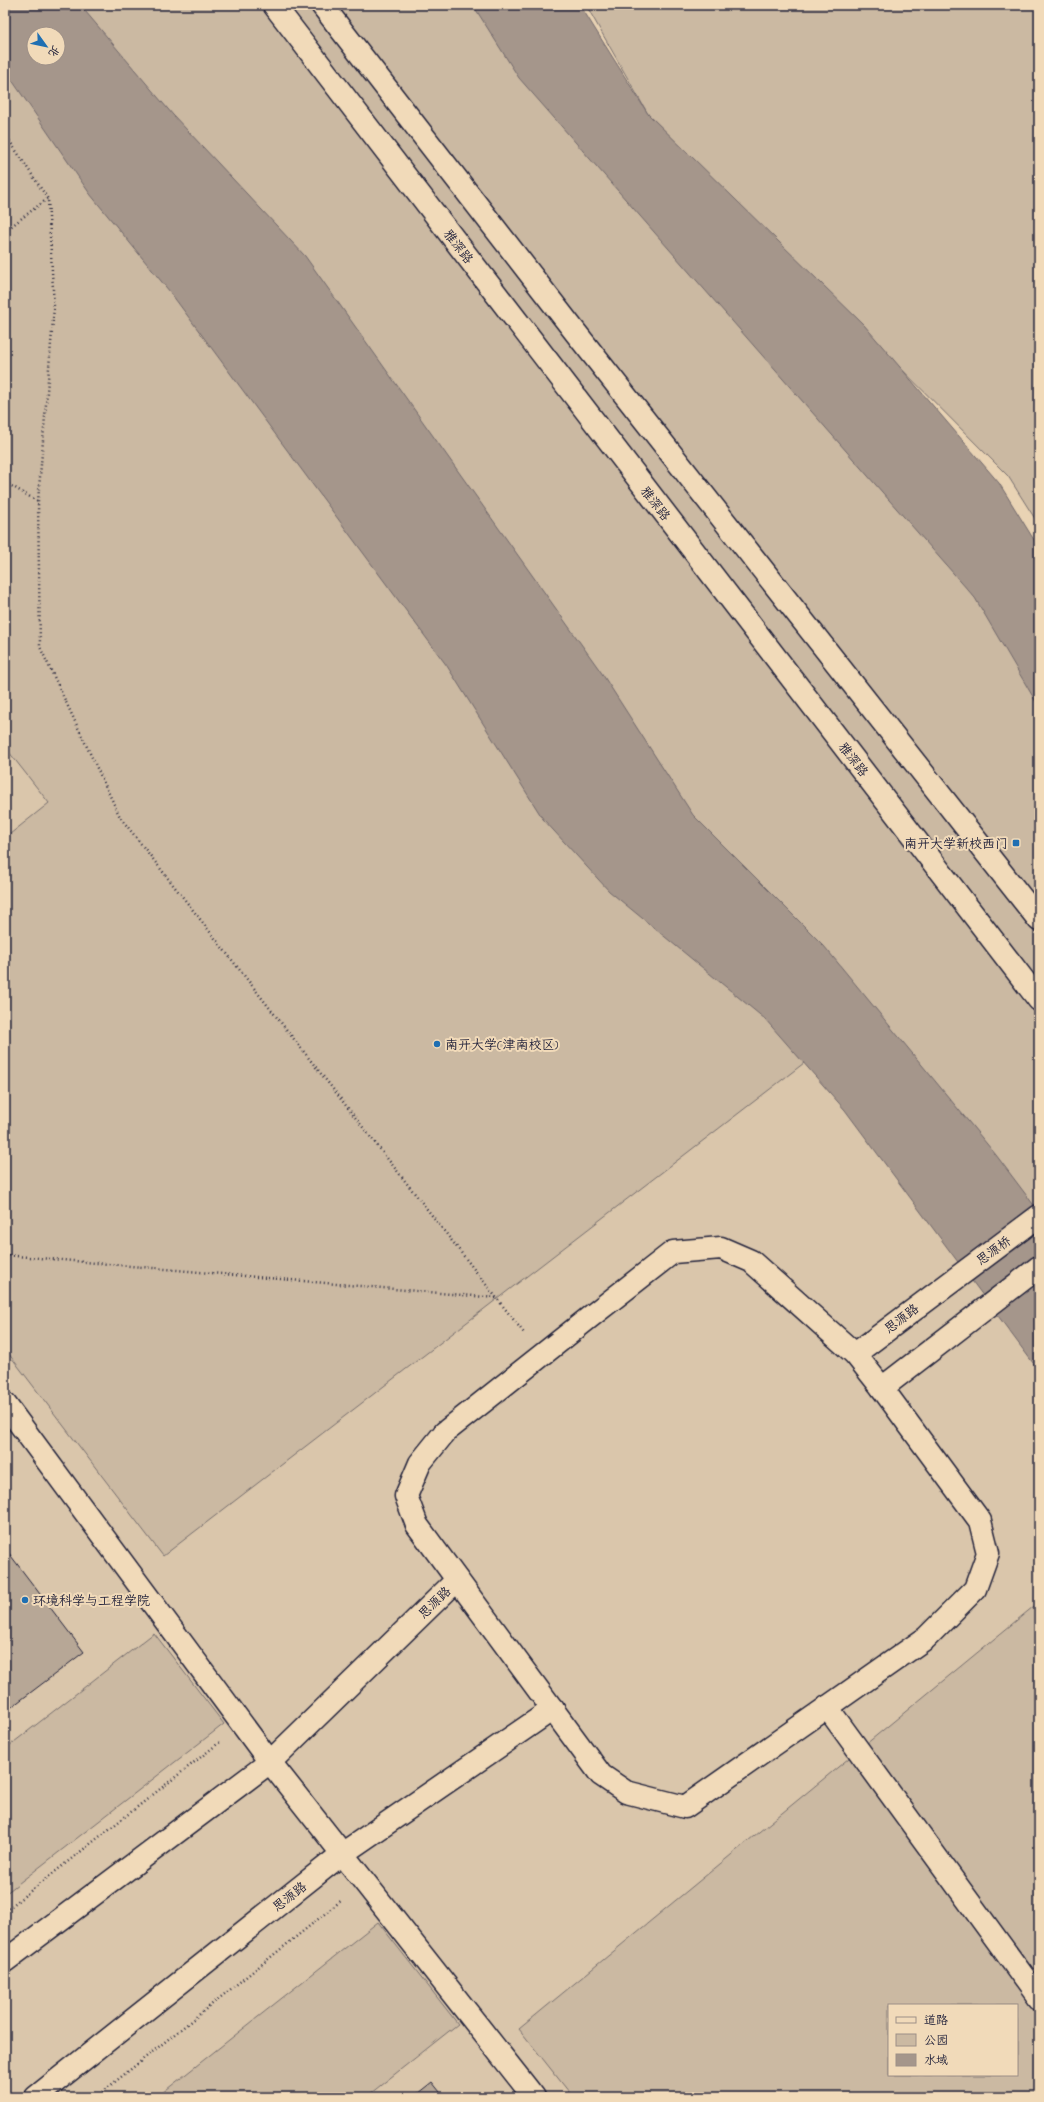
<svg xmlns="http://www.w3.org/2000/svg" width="1044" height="2102" font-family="'Indie Flower','LXGW WenKai TC',sans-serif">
<rect width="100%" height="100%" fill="#e9d3b4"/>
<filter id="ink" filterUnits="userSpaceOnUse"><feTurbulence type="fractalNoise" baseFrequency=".025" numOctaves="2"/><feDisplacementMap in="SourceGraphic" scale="8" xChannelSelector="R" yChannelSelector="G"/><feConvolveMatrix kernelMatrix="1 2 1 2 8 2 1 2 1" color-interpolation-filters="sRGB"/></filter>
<g filter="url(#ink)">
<path fill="#dac6ab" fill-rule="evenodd" d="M 5,20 L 34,58 L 1039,1192 L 1039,2097 L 5,2097 ZM 889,2005 L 1017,2005 L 1017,2075 L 889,2075 Z"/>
<g fill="#cbb9a2" stroke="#766e6e" fill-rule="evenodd">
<polygon points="77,5 486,5 1039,671 1039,1254 671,825"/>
<polygon points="586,5 1039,5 1039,525 1008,476 648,114"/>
<polygon points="5,49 804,1063 163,1556 5,1349 5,838 49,803 5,747"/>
<path d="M 1039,1602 L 1039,2097 L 573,2097 L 519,2029 ZM 889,2005 L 1017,2005 L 1017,2075 L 889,2075 Z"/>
<polygon points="154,1633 224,1724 5,1894 5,1749"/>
<polygon points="378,1922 458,2024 366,2097 157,2097"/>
</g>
<g fill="#a5968b" stroke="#71686b" fill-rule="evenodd">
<path d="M 5,5 L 80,5 L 173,115 L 305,256 L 601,672 L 693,815 L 824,946 L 996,1155 L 1039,1212 L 1039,1371 L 845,1110 L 765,1019 L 609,891 L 543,819 L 447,666 L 170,292 L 90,194 L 5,70 ZM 34,34 L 58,34 L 58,58 L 34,58 Z"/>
<polygon points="473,5 580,5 648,114 864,325 999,483 1039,548 1039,707 975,598 519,78"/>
</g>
<g fill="#b7a796" stroke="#22223b">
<polygon points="5,1548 84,1652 5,1712"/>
<polygon points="432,2082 444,2097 413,2097"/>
</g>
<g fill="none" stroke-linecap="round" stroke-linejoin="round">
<defs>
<g id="minor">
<polygon points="721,1248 751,1261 855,1354 882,1388 980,1521 988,1553 975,1589 926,1638 685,1807 626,1792 601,1775 417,1525 406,1496 420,1463 445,1432 590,1317 673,1252"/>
<polyline points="855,1354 1039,1216"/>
<polyline points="882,1388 1039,1267"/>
<polyline points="5,1404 270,1762 534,2097"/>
<polyline points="827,1707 1039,1998"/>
<polyline points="5,1961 270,1762 457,1580"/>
<polyline points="36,2097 342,1854 553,1709"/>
</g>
<g id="major">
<polyline points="274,5 1039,1000"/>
<polyline points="322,5 576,333 1039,920"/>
</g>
</defs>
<use href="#minor" stroke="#22223b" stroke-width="25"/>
<use href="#major" stroke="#22223b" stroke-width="25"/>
<g stroke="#22223b" stroke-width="2.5" stroke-dasharray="1 3" stroke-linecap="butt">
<polyline points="5,134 48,199 54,307 38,501 40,647 120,817 524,1333"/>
<polyline points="5,231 47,199"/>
<polyline points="5,482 37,501"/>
<polyline points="5,1255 497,1298"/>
<polyline points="5,1911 220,1742"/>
<polyline points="96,2097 342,1900"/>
</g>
<use href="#minor" stroke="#f1dab9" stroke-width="22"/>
<use href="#major" stroke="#f1dab9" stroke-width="22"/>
</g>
</g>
<g fill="#1f6fb2" stroke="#f1dab9" stroke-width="1.5">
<rect x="1012" y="839" width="8" height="8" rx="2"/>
<circle cx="437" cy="1044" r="4"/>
<circle cx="25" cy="1600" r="4"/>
</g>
<g text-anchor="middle" stroke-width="4" stroke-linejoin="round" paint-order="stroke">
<g font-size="13" fill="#22223b" stroke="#f1dab9">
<text transform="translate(459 246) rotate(52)" y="5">雅深路</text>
<text transform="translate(656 503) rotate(52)" y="5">雅深路</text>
<text transform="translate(854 759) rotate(52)" y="5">雅深路</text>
<text transform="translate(993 1250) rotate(-36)" y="5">思源桥</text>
<text transform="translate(901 1318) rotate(-37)" y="5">思源路</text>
<text transform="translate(434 1602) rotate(-44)" y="5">思源路</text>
<text transform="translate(289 1896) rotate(-38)" y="5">思源路</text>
</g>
<g font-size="13" fill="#22223b" stroke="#f1dab9" text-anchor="start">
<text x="1008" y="848" text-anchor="end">南开大学新校西门</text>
<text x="445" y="1049">南开大学(津南校区)</text>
<text x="33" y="1605">环境科学与工程学院</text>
</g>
</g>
<rect width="1044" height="2102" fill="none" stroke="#f1dab9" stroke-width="20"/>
<rect x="10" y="10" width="1024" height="2082" fill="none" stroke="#22223b" stroke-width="1.5" filter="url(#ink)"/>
<rect x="888" y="2004" width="130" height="72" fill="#f1dab9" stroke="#9e9087"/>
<rect x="896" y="2017" width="20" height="6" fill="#f1dab9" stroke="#9e9087"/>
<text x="924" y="2024" font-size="12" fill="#22223b">道路</text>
<rect x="896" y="2034" width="20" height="12" fill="#cbb9a2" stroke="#9e9087"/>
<text x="924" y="2044" font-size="12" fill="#22223b">公园</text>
<rect x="896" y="2054" width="20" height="12" fill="#a5968b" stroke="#9e9087"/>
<text x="924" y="2064" font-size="12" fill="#22223b">水域</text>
<g transform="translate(46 46) rotate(123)"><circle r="19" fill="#f1dab9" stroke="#9e9087"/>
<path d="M0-3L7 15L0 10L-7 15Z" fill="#1f6fb2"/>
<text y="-6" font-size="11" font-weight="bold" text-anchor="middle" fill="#22223b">北</text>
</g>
</svg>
